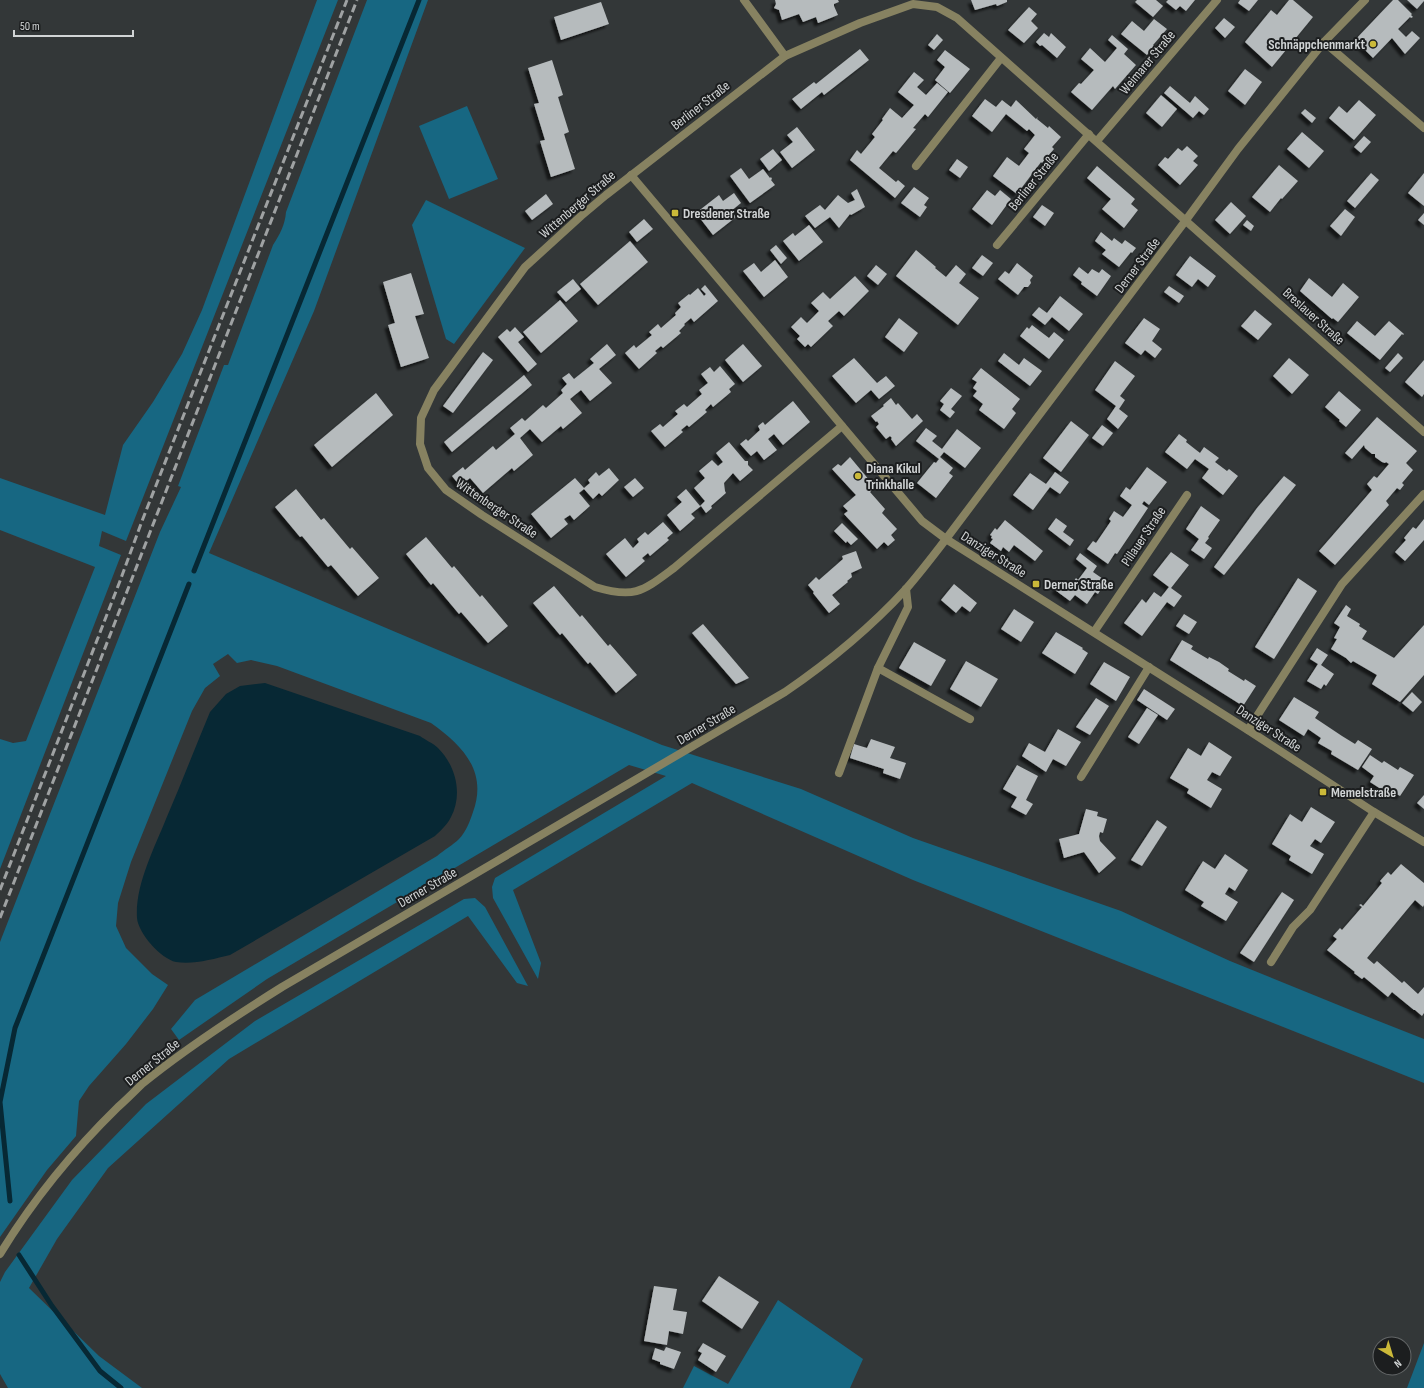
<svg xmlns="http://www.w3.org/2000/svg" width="1424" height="1388" font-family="'Sofia Sans Condensed',sans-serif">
<defs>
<filter id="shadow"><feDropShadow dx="-3.5" dy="3.5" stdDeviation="1" flood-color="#0009"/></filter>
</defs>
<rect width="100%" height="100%" fill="#333738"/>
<g fill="#176782">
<polygon points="317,0 338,0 126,541 102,531 99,546 121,555 0,869 0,739 13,743 26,741 95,567 0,530 0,478 105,515 123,445 153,402 182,354 202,310"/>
<path d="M 367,0 L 428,0 L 314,311 L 209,553 L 662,745 L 801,789 L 913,838 L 1121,911 L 1230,961 L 1353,1011 L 1424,1039 L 1424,1083 L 913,880 L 692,783 L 513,890 L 541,963 L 538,979 L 493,898 L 492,887 L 495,878 L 666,776 L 629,765 L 267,979 L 179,1040 L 171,1029 L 195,1000 L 437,856 C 444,850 453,845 459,839 C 466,832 470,821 473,812 C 488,771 462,745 431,723 L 277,666 L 251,660 L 237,663 L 228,654 L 213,664 L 220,676 L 205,688 L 192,711 L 131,862 L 118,903 L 116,926 L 126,948 L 152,974 L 168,985 L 153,1009 L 126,1044 L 89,1086 L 79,1101 L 76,1136 L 47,1170 L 0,1237 L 0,942 L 160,532 L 181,487 L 178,486 L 224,365 L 228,365 L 273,245 C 280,234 285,225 286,212 Z"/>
<polygon points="467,106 498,179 449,199 419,126"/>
<polygon points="426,200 525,248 454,344 446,339 412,225"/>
<polygon points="475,898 485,907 528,986 517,983 468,916 229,1059 108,1168 57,1239 29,1288 99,1356 142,1388 8,1388 0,1374 0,1282 5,1272 72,1180 146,1104 255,1021 464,899"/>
<polygon points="778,1300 863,1359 850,1388 683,1388 694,1366 728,1384"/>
<polygon points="1424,1343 1424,1388 1407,1388"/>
</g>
<path fill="#072834" d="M 265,683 L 420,736 C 425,740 433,743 438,748 C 456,766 463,794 451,817 C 448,824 440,831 435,836 L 230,955 C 213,959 193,965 176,962 C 161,959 138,933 137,918 C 135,885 154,849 166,819 C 181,784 195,748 210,712 L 226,694 L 240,686 Z"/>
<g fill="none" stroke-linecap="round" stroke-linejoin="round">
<g stroke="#072834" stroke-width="5">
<polyline points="194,571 419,0"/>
<polyline points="10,1201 0,1102 15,1028 189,584"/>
<polyline points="19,1255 52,1306 100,1371 121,1388"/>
</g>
</g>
<g fill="#b6bbbd" filter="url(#shadow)">
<polygon points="775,0 838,0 839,2 834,4 834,6 838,15 818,23 816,17 803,22 799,14 782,20 779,10 774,8 776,4"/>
<polygon points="971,0 1007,0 1007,2 997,6 996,4 975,10"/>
<polygon points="1137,0 1156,0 1163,6 1153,17 1135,2"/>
<polygon points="1168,0 1195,0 1186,11 1180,6 1176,10 1166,2"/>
<polygon points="1240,0 1258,0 1249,11 1238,3"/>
<polygon points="1289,0 1293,0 1313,17 1272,67 1245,42 1271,10 1277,15"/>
<polygon points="1393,0 1398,0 1412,14 1411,15 1413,17 1411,18 1410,17 1398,29 1406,37 1412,31 1420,38 1405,54 1392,38 1373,58 1355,40"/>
<polygon points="1407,0 1424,0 1424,1 1417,9"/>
<polygon points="601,2 609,24 561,40 554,17"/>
<polygon points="1029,7 1037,14 1031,21 1038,28 1024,43 1008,30"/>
<polygon points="1224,18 1235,27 1225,38 1215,28"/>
<polygon points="1154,19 1167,29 1153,45 1154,46 1147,55 1121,34 1132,21 1144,31"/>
<polygon points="1044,33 1049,37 1051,33 1066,47 1057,58 1042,45 1040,46 1036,42"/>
<polygon points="937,34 943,40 934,50 928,45"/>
<polygon points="1112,35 1128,49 1124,54 1136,65 1115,89 1113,86 1092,110 1071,92 1079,83 1081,84 1094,70 1081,59 1090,48 1105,62 1117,48 1108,40"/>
<polygon points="860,49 869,60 824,95 822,92 801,109 792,99 814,82 816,84"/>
<polygon points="945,50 970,69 950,93 935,80 945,67 937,60"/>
<polygon points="552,60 563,95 558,97 569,132 564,134 575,169 551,177 540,141 545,140 534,104 539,103 528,68"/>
<polygon points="1245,69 1262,82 1245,105 1228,91"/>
<polygon points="914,72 924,80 917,87 926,95 937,83 948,92 928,117 925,114 913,128 916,129 896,153 893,151 879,168 896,182 898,180 905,186 895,198 850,160 857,150 861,154 875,137 872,134 883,120 882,119 890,108 902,118 914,105 898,92"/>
<polygon points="1170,86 1190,103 1195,96 1209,109 1204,115 1199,111 1193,118 1164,93"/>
<polygon points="1161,95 1177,109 1162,127 1146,113"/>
<polygon points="985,99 996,107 1002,100 1011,107 1016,100 1036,119 1038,117 1037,119 1048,128 1049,126 1061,137 1052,147 1054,149 1042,163 1041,162 1017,194 993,176 1007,157 1019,166 1029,153 1024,149 1035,135 1029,129 1027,131 1006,114 992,132 972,116"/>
<polygon points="1359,100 1376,115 1354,140 1329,118 1339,106 1347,113"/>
<polygon points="1305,109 1316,118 1312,123 1301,113"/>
<polygon points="797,127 815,150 792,168 780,152 793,142 787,135"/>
<polygon points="1302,132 1324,151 1309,168 1287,149"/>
<polygon points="1364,136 1371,142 1361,153 1354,147"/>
<polygon points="1187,146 1198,156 1193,161 1198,165 1180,185 1158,165 1165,157 1168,159 1178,148 1182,151"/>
<polygon points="773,149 782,160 769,171 760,159"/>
<polygon points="957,159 968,167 960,178 949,170"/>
<polygon points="1279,165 1298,181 1282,199 1281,198 1270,212 1252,197"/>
<polygon points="1097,166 1135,199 1131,204 1138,210 1124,228 1102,209 1111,199 1087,178"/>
<polygon points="741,168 749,179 763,169 770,178 771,177 772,179 771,180 775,185 750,203 730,176"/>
<polygon points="1371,173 1379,180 1355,208 1347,201"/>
<polygon points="1424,173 1424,206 1408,193"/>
<polygon points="914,187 929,198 924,205 927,207 920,217 901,203"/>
<polygon points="857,189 865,207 851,215 850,214 839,228 830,217 815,228 805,216 820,205 825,210 838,195 848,203 855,200 851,193"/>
<polygon points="987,190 995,196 1000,190 1011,199 992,225 972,209"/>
<polygon points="734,193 741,203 731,211 736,217 713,235 696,213 719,195 723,201"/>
<polygon points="546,194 553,204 532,220 525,211"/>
<polygon points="1231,202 1246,216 1230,234 1215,220"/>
<polygon points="1042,205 1054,213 1045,226 1033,217"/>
<polygon points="1345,209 1355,217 1341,236 1330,226"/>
<polygon points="1424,213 1424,225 1418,220"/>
<polygon points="644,219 653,229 637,242 629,232"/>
<polygon points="1247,220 1254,226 1251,231 1243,225"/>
<polygon points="809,225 823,242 799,261 783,241 793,233 795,236"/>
<polygon points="1101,232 1112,241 1114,238 1122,244 1125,240 1136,248 1132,253 1131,252 1119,267 1102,254 1106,250 1095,241"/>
<polygon points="630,241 648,262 598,305 580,284"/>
<polygon points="776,245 787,258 781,264 770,250"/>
<polygon points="916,250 936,267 935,268 946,277 956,265 966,274 959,283 979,298 958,325 896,276"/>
<polygon points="982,255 993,263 983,276 972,268"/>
<polygon points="1190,256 1216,276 1208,287 1198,279 1192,287 1176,275"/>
<polygon points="775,260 788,277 764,297 743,271 754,263 761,272"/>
<polygon points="1017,263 1033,276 1030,280 1031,283 1028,287 1024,287 1018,295 998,279 1005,271 1009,274"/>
<polygon points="876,265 887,274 878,285 867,276"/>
<polygon points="1079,267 1088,274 1092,269 1099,273 1102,269 1111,276 1097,296 1081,284 1082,282 1073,275"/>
<polygon points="411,273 424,314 415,316 429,358 401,367 388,325 395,323 383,282"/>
<polygon points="855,276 869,291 844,316 839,311 828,321 833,326 811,347 808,344 805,347 797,339 800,336 791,327 801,317 807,323 819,311 811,303 823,292 830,299"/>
<polygon points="1309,278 1332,297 1343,283 1359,297 1338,322 1333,318 1332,319 1300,291"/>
<polygon points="573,279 581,289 566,302 557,292"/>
<polygon points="705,285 718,301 694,322 691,318 684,324 685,325 679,331 681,333 663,348 661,346 655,351 657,353 639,369 625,353 634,345 636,348 652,335 649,332 658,324 661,328 676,315 675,313 681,307 678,303 689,294 690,295 698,288 704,296 706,294 701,289"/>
<polygon points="1169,286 1184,296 1179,303 1164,292"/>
<polygon points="1060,296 1083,314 1069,331 1052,317 1045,325 1032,315 1039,307 1047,313"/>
<polygon points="560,300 578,321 541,353 523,332"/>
<polygon points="1255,310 1272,324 1258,340 1241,326"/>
<polygon points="899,318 918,333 904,352 885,337"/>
<polygon points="1144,318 1160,329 1152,341 1162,349 1155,358 1145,350 1141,355 1125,343"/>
<polygon points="1357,321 1375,336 1389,321 1404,334 1403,335 1402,334 1380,360 1347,333"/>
<polygon points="1032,325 1049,338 1054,332 1064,340 1049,359 1020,336 1027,327 1029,329"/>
<polygon points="515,327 524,337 518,342 537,364 528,372 498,337 507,329 510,332"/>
<polygon points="607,344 616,355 599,369 612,383 590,401 581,390 570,399 582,413 563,429 561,426 542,442 530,429 520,438 533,455 514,471 512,468 483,493 470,478 460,486 452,476 463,467 465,470 493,446 496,450 515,434 510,428 522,418 525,421 543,405 546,408 563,393 561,390 567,384 562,378 569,373 574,379 594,363 590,359"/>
<polygon points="743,344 762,366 743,382 725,360"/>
<polygon points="483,352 493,360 453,413 443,406"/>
<polygon points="1004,353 1019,365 1024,358 1042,371 1030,386 998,361"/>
<polygon points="1398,353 1403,358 1390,372 1385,368"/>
<polygon points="854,358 877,383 886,376 895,386 879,399 871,390 856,403 832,376"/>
<polygon points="1289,358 1309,375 1292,394 1273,376"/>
<polygon points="1424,360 1424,394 1422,397 1405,382"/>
<polygon points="1115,361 1135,376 1120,396 1125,400 1119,409 1128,416 1118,429 1107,419 1116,406 1095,390"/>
<polygon points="720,366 735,384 729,389 731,392 713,407 711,404 705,410 707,412 689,427 687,425 681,430 683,432 665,447 651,431 660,424 663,427 678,414 675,411 684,404 687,407 702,394 699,390 708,383 701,374 710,367 714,372"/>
<polygon points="981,368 1020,399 1012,409 1016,413 1004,429 979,410 983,404 973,396 977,391 973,388 977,382 972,379"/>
<polygon points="524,375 532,385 452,452 444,442"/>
<polygon points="951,388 962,396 951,409 955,412 950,418 940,410 944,404 940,401"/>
<polygon points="1339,391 1361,410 1346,427 1339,421 1340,420 1325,407"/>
<polygon points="376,393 393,415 332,467 314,445"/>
<polygon points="891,398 896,405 898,403 912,419 917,414 923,421 896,446 891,439 892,438 890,436 886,439 876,427 879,424 877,421 876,422 871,416 884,406 883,405"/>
<polygon points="793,401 810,422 783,445 774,434 768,439 777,450 764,460 757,451 751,456 740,444 746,439 748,441 760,430 758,426 763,422 765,425"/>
<polygon points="1377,417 1417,451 1406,463 1413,470 1402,483 1404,485 1400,490 1397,488 1386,501 1389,505 1335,565 1319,551 1372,490 1367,484 1374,476 1377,478 1389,464 1386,462 1385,463 1382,462 1375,457 1375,454 1372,454 1365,448 1364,445 1352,459 1345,453"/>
<polygon points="1071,421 1089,435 1061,472 1043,458"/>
<polygon points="1102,425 1113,433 1103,446 1092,438"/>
<polygon points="926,428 937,436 932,441 942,449 957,429 981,448 965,468 944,452 940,457 953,468 949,473 953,476 936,498 917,483 934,462 936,463 939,459 916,441"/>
<polygon points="1179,434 1187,440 1186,442 1200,453 1204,447 1219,458 1215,462 1227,471 1229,469 1238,476 1223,495 1202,478 1209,469 1195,459 1187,469 1165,452"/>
<polygon points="729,442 745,461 748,461 748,465 753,470 740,481 733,473 724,483 725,491 726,493 711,506 712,508 706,513 701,506 691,514 695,518 680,531 667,515 682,502 677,497 686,489 700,506 705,501 694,488 705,478 699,471 712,460 718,466 723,462 716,453"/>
<polygon points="850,457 875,487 870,492 885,509 882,513 897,529 891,535 895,540 888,546 884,542 877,549 844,514 848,511 843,506 856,495 832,469 838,464 841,466"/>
<polygon points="1147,467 1167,482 1149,505 1144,501 1142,504 1148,508 1117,554 1115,553 1108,564 1087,549 1093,541 1096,543 1111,521 1109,519 1114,511 1123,517 1132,505 1120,496 1126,487 1130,490"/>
<polygon points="609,468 619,480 602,496 599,493 593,499 584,489 579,493 590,506 574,520 570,515 564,519 568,524 551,538 531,514 575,478 584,488 590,483 588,480 596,472 599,476"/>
<polygon points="1055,472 1069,482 1060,494 1050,487 1033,510 1013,495 1030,473 1046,484"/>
<polygon points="1284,476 1296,485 1224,575 1214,567 1257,508"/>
<polygon points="635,478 644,488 633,497 624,487"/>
<polygon points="296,489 321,520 324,518 350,549 352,547 379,578 358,596 331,565 328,567 302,536 300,537 275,507"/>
<polygon points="1201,506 1220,520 1208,537 1209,538 1205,543 1212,548 1204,559 1191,550 1199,539 1186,529"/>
<polygon points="1056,518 1067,526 1063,532 1074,540 1070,546 1048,529"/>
<polygon points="1424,519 1424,540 1405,561 1395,552 1406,540 1404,538 1413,527 1416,529"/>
<polygon points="1005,520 1043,551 1035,561 1014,545 1009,552 1003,547 1001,551 990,543 993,539 991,538 992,536 990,535 995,528 997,530"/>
<polygon points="663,522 673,533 667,538 669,540 650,556 648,553 642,558 645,561 626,577 606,554 625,538 633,548 639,542 637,539 645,532 648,535"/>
<polygon points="842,523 858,539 851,545 847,541 846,543 834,531"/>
<polygon points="426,537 452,568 454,566 480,597 482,595 508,626 488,643 461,612 459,614 433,583 431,585 406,554"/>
<polygon points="856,551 862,568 851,573 852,577 847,581 848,582 832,595 840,604 829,613 813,593 814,592 808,585 816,577 819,580 843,559 842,556"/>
<polygon points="1171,552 1189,565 1171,588 1182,596 1174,607 1167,602 1142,636 1124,623 1142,599 1146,603 1154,592 1161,597 1169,587 1153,575"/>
<polygon points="1080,553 1097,566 1093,572 1106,581 1098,594 1095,592 1087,604 1075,595 1070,601 1055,590 1059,584 1068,590 1076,578 1078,580 1087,568 1076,559"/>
<polygon points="1298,578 1317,591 1274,659 1255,647"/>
<polygon points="954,584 977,603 970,612 962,606 956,613 941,600"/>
<polygon points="554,586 580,617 582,615 608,646 610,644 637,675 616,693 590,662 588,664 562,633 560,635 533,603"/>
<polygon points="1346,605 1351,609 1347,616 1360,624 1359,626 1367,631 1362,639 1394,658 1424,625 1424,675 1400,702 1372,684 1377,675 1353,661 1351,663 1346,658 1331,649 1337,639 1334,638 1340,627 1334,623"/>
<polygon points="1014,609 1034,622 1021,642 1001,629"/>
<polygon points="1184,614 1197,622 1189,634 1176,626"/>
<polygon points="703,624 749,678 736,684 692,633"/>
<polygon points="1056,632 1083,648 1082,649 1088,653 1075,674 1042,653"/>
<polygon points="1182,640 1193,646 1191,649 1208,659 1209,657 1219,662 1229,669 1228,671 1244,681 1245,679 1256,686 1243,706 1170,660"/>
<polygon points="914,642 946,660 931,686 899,668"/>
<polygon points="1317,648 1328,655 1321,665 1334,674 1326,686 1324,684 1321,689 1307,681 1318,664 1310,659"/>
<polygon points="966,661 998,679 981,707 950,689"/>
<polygon points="1104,662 1130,677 1116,701 1090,684"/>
<polygon points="1144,689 1175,709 1167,720 1137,700"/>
<polygon points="1412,692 1422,702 1413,712 1402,703"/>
<polygon points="1294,697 1319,712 1315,718 1342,736 1355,744 1358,740 1372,749 1358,770 1331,754 1332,751 1318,743 1321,738 1308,729 1304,736 1279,720"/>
<polygon points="1096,698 1109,706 1090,735 1076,727"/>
<polygon points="1147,708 1158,715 1139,744 1128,737"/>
<polygon points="1058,729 1081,742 1066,766 1053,759 1046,772 1022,756 1029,743 1045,752"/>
<polygon points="871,739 895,747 890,758 906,763 900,779 883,773 884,769 850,758 854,744 867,748"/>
<polygon points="1209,742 1232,757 1220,776 1212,772 1207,780 1222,789 1211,808 1187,793 1189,789 1170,778 1188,748 1201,756"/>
<polygon points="1370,755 1382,763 1384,761 1398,770 1400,767 1414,775 1400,796 1387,788 1384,791 1370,782 1374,776 1362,767"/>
<polygon points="1017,765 1038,776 1026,800 1033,804 1026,815 1011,807 1017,797 1003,789"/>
<polygon points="1424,795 1424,809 1417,803"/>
<polygon points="1311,807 1335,822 1321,843 1315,839 1310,846 1324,854 1312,874 1289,860 1291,856 1272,844 1290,814 1302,822"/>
<polygon points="1086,809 1098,812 1097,816 1107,819 1103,833 1100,832 1099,836 1100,841 1116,858 1099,873 1084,852 1064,858 1059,839 1079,834"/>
<polygon points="1157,820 1167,827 1142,866 1131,860"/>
<polygon points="1225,854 1248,870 1235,891 1229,887 1225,894 1238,902 1226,921 1201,906 1204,902 1185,890 1203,861 1215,869"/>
<polygon points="1401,864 1424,883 1424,905 1423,907 1415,900 1367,958 1374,964 1377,961 1402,983 1404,981 1418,994 1424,987 1424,1013 1422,1016 1415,1010 1414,1010 1392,992 1388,997 1364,977 1362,979 1354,973 1355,972 1327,950 1337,939 1333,936 1340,928 1342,930 1362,907 1359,905 1361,904 1363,906 1382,883 1380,881 1388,872 1391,875"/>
<polygon points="1282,892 1294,900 1254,962 1240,953"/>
<polygon points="719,1276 759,1302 742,1329 702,1301"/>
<polygon points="654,1286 677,1289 673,1310 687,1312 683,1334 669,1331 667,1345 644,1341"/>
<polygon points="703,1343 726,1356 716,1372 698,1360 702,1353 698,1351"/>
<polygon points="666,1347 681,1352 674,1369 660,1364 660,1362 652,1359 655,1348 664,1351"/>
</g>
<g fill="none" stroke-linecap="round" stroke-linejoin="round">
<g stroke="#878261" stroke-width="8">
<polyline points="744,0 785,56"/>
<polyline points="1324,42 1424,128"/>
<polyline points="1097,141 1217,0"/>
<polyline points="916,166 1001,58"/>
<polyline points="631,175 922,521 946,539 1248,730 1374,812 1424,842"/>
<polyline points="997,245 1089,134"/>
<path d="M 842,426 L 674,568 C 643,591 635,599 595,587 L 482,515 L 446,490 L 428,468 L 420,444 L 421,418 L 434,390 L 525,267 L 581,216 L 606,195 L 785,56 L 860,23 L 913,4 L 937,7 L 957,18 L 1424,432"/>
<polyline points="1094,632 1187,495"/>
<polyline points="878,668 970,719"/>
<polyline points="1248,730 1342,584 1424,494"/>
<polyline points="839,773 878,668 908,607 906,589"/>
<polyline points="1081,777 1149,667"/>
<polyline points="1271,962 1293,927 1310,910 1374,812"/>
</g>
<path stroke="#878261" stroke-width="8" d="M 0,1254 C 33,1200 73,1151 118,1107 C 126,1100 134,1092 142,1084 C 186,1048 234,1017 282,987 L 785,692 C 829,662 870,628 906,589 C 920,573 933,556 946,539 L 1186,220 L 1238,149 L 1324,42 L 1365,0"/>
<g stroke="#9fa2a3" stroke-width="3" stroke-dasharray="8 4" stroke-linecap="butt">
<polyline points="0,890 120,581 142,521 347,0"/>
<polyline points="0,918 357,0"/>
</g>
</g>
<g fill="#cbb939" stroke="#1c1e1f" stroke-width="1.5">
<circle cx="1373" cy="44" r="4"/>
<rect x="671" y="209" width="8" height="8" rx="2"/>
<circle cx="858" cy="476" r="4"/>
<rect x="1032" y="580" width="8" height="8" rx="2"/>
<rect x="1319" y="788" width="8" height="8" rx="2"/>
</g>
<g text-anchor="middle" stroke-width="4" stroke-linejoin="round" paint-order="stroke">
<g font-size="14" font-weight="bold" fill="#d1d4d5" stroke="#1c1e1f" text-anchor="start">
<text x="1365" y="49" text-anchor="end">Schnäppchenmarkt</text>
<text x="683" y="218">Dresdener Straße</text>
<text x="866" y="473">Diana Kikul<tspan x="866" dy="16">Trinkhalle</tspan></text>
<text x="1044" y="589">Derner Straße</text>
<text x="1331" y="797">Memelstraße</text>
</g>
<g font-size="14" fill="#d1d4d5" stroke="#1c1e1f">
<text transform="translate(1147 62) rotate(-50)" y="5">Weimarer Straße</text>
<text transform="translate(700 105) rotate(-38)" y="5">Berliner Straße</text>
<text transform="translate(1033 181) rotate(-51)" y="5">Berliner Straße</text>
<text transform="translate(577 204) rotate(-41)" y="5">Wittenberger Straße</text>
<text transform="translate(1137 265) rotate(-53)" y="5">Derner Straße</text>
<text transform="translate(1314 316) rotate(42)" y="5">Breslauer Straße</text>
<text transform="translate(497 508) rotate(34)" y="5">Wittenberger Straße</text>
<text transform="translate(1143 536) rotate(-56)" y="5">Pillauer Straße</text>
<text transform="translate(994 554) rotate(32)" y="5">Danziger Straße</text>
<text transform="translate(706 724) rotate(-31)" y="5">Derner Straße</text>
<text transform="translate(1269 728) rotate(33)" y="5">Danziger Straße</text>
<text transform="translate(427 887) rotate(-30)" y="5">Derner Straße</text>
<text transform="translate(152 1062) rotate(-39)" y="5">Derner Straße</text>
</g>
</g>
<g transform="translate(1392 1356) rotate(142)"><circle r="19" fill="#1c1e1f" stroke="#646768"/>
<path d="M0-3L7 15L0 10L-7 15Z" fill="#cbb939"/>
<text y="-6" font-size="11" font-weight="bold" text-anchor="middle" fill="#d1d4d5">N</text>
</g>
<path d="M14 30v6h119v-6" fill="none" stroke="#d1d4d5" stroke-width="2"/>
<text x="20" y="30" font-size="12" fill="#d1d4d5" stroke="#1c1e1f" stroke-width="3" paint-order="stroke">50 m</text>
</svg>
